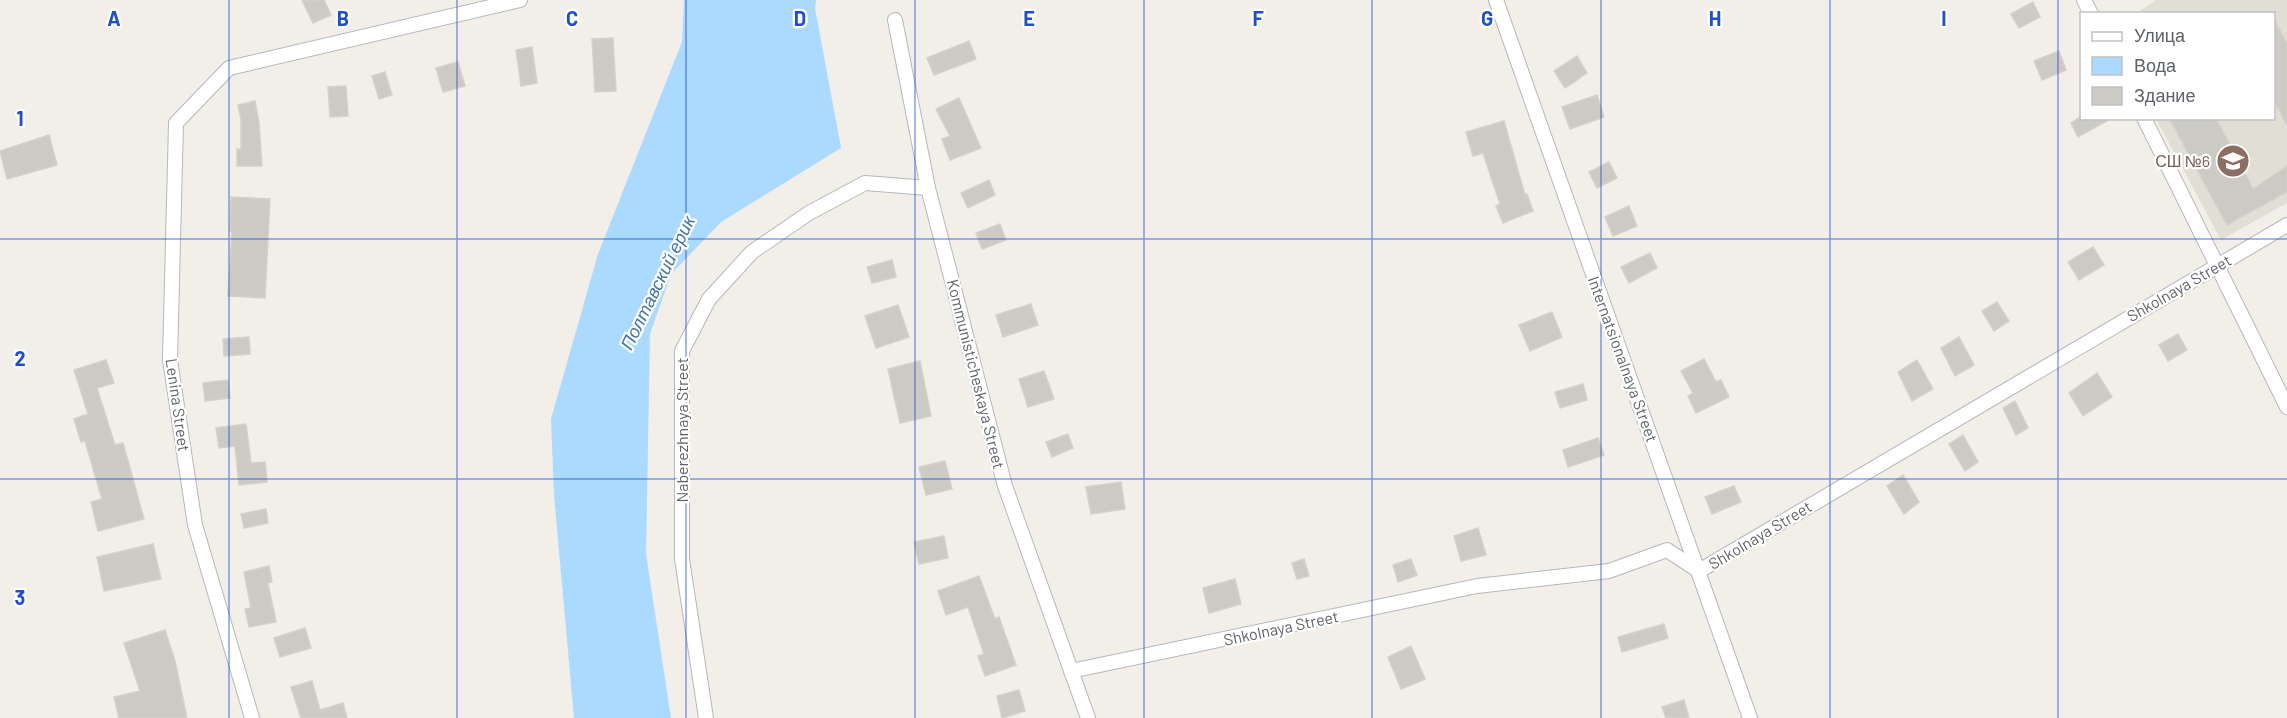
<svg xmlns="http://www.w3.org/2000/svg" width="2287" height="718" font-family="Barlow,sans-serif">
<rect width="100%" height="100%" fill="#f1efe8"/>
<polygon fill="#e1ded6" points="2156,0 2287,0 2287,203 2221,240 2156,119 2274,118 2274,14 2135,14"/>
<polygon fill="#aadaff" points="684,0 816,0 815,8 841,148 721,222 671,274 650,334 646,554 671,718 574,718 554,495 551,419 598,254 682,42"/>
<g fill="#cccac5" stroke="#d6d1c6" stroke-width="1.5">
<polygon points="302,0 324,0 331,15 313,23"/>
<polygon points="2033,2 2040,17 2019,28 2011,14"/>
<polygon points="2274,19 2287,44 2287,126 2274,100"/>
<polygon points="613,38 616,91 595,92 592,39"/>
<polygon points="969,41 976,59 934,75 927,58"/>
<polygon points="532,47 537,83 521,86 516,50"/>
<polygon points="2059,51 2066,70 2042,80 2034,61"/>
<polygon points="1577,56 1587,73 1565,88 1554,71"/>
<polygon points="458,62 465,86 443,92 436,68"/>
<polygon points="385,72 392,95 379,99 372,76"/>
<polygon points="346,86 348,116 330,117 328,87"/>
<polygon points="1597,95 1604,117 1570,129 1562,107"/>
<polygon points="959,98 981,148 950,160 942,139 950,136 936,109"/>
<polygon points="255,101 259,123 262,166 237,166 237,149 241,150 241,119 238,105"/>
<polygon points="2079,118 2112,118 2078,137 2071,123"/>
<polygon points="2169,118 2216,118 2253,189 2287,166 2287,192 2227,225"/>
<polygon points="1504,121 1525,195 1527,194 1533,211 1503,223 1496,206 1500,204 1483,153 1473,156 1466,132"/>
<polygon points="49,135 57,165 7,179 0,151"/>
<polygon points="1609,162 1617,178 1597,188 1589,172"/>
<polygon points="989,180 995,195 968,208 961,193"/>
<polygon points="231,197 270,199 265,298 228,296 232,231 230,231"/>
<polygon points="1629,206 1637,226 1613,236 1605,217"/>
<polygon points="1000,224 1006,240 982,249 976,233"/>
<polygon points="2093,247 2104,265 2079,280 2068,262"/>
<polygon points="1650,253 1657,268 1629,283 1621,267"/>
<polygon points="892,260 896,277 872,283 867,267"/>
<polygon points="1997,302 2009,321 1994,331 1982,311"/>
<polygon points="1031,304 1038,325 1003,337 996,315"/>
<polygon points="898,305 909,337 876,348 865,316"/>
<polygon points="1552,312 1562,337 1530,351 1519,325"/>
<polygon points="2178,334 2187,350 2168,361 2159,345"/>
<polygon points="249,337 250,354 224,356 223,339"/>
<polygon points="1959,337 1974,365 1955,376 1941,348"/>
<polygon points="1704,359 1716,382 1721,380 1729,397 1696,413 1688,396 1693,393 1681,371"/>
<polygon points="106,360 114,383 97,388 115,445 123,443 144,519 98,531 91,502 102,499 85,441 81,442 74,419 88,414 74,370"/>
<polygon points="1917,360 1933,389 1912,401 1898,372"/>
<polygon points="920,361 931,416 900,423 888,369"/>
<polygon points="1044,371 1054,399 1028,407 1019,379"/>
<polygon points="2097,373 2112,397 2083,416 2069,393"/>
<polygon points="228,380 230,398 205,401 203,383"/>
<polygon points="1583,384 1587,400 1560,408 1555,392"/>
<polygon points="2015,401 2028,428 2016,435 2003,408"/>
<polygon points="246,424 251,463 265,462 267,482 239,485 235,446 219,448 216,428"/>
<polygon points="1068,434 1073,448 1052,457 1046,442"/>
<polygon points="1963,435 1978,462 1965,471 1949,444"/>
<polygon points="1598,438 1604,455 1568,467 1563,450"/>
<polygon points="945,461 952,489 926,495 919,467"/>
<polygon points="1903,475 1919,502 1904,514 1887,486"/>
<polygon points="1121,482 1125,509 1091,514 1086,487"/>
<polygon points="1734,486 1741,502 1712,514 1705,497"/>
<polygon points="266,509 268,523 244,528 241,514"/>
<polygon points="1478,528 1486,555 1461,561 1454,536"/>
<polygon points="944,536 948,558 919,564 914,542"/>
<polygon points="153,544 161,579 104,591 97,557"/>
<polygon points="1304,559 1309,576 1297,579 1292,563"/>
<polygon points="1411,559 1417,575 1398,582 1393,565"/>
<polygon points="269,566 272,582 268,583 276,622 249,627 245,609 251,608 244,572"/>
<polygon points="979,576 995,619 999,617 1016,665 985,676 978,656 984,654 968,607 946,615 938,591"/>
<polygon points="1235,579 1241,604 1209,613 1203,588"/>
<polygon points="1664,624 1668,638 1622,652 1618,637"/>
<polygon points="305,628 311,648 280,657 274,638"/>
<polygon points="165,630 175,661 187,718 119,718 114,697 140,691 124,643"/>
<polygon points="1411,646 1425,679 1401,689 1388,657"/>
<polygon points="312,681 320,710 343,703 347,718 301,718 291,687"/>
<polygon points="1019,690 1025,711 1002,718 997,696"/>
<polygon points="1684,700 1689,718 1666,718 1662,707"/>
</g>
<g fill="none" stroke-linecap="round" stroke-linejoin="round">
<defs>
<g id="street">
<polyline points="1496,0 1750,718"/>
<polyline points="2084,0 2091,14"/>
<polyline points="895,20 928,188 1005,486 1088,718"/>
<polyline points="2144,118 2287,407"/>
<polyline points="1071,671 1477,586 1609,571 1667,550 1699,571 2287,225"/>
<polyline points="252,718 195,525 170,360 176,123 229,68 520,0"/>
<polyline points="706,718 682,559 682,351 709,299 752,252 809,213 865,183 928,188"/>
</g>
</defs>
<use href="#street" stroke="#b5b8bc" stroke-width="16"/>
<use href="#street" stroke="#fff" stroke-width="14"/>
</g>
<path fill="none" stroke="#1d4ed8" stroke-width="1.5" stroke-opacity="0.55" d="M 229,0 L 229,718M 457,0 L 457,718M 686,0 L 686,718M 915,0 L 915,718M 1144,0 L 1144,718M 1372,0 L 1372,718M 1601,0 L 1601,718M 1830,0 L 1830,718M 2058,0 L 2058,718M 0,239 L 2287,239M 0,479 L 2287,479"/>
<defs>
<symbol id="school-disc" viewBox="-11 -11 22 22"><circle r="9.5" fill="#8d6e63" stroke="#fff"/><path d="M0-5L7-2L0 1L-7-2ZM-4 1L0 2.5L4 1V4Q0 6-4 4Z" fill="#fff"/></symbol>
</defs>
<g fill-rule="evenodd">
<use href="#school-disc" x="2214" y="142" width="38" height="38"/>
</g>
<g text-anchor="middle" stroke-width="4.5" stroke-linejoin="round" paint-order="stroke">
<g font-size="16" fill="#785e54" stroke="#fff" text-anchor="end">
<text x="2210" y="167">СШ №6</text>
</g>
<g font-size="16" fill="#5f6368" stroke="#fff">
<text transform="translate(2179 288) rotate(-30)" y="6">Shkolnaya Street</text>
<text transform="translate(1623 359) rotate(70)" y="6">Internatsionalnaya Street</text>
<text transform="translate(976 374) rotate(76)" y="6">Kommunisticheskaya Street</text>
<text transform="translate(178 405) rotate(82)" y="6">Lenina Street</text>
<text transform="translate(682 430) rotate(-90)" y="6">Naberezhnaya Street</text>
<text transform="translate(1760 535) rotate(-31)" y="6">Shkolnaya Street</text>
<text transform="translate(1281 628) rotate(-12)" y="6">Shkolnaya Street</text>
</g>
<g font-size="18" font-style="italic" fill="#4174aa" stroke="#fff">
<text transform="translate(658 283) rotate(-64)" y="6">Полтавский ерик</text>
</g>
</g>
<g font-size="20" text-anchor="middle" font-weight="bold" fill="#1d4ed8" stroke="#fff" stroke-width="4.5" stroke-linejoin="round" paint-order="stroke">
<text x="114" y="26">A</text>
<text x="343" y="26">B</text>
<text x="572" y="26">C</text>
<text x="800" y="26">D</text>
<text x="1029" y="26">E</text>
<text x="1258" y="26">F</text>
<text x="1487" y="26">G</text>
<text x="1715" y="26">H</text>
<text x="1944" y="26">I</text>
<text x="20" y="126">1</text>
<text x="20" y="366">2</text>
<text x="20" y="605">3</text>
</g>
<rect x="2080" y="12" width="195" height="108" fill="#ffffff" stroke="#bfc1c3" stroke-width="1.5"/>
<rect x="2092" y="32" width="30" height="9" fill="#ffffff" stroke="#bfc1c3" stroke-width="1.5"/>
<text x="2134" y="42" font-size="18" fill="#5f6368">Улица</text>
<rect x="2092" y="57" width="30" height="18" fill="#aadaff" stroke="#bfc1c3" stroke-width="1.5"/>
<text x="2134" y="72" font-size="18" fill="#5f6368">Вода</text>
<rect x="2092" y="87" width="30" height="18" fill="#cccac5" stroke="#bfc1c3" stroke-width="1.5"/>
<text x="2134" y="102" font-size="18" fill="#5f6368">Здание</text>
</svg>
